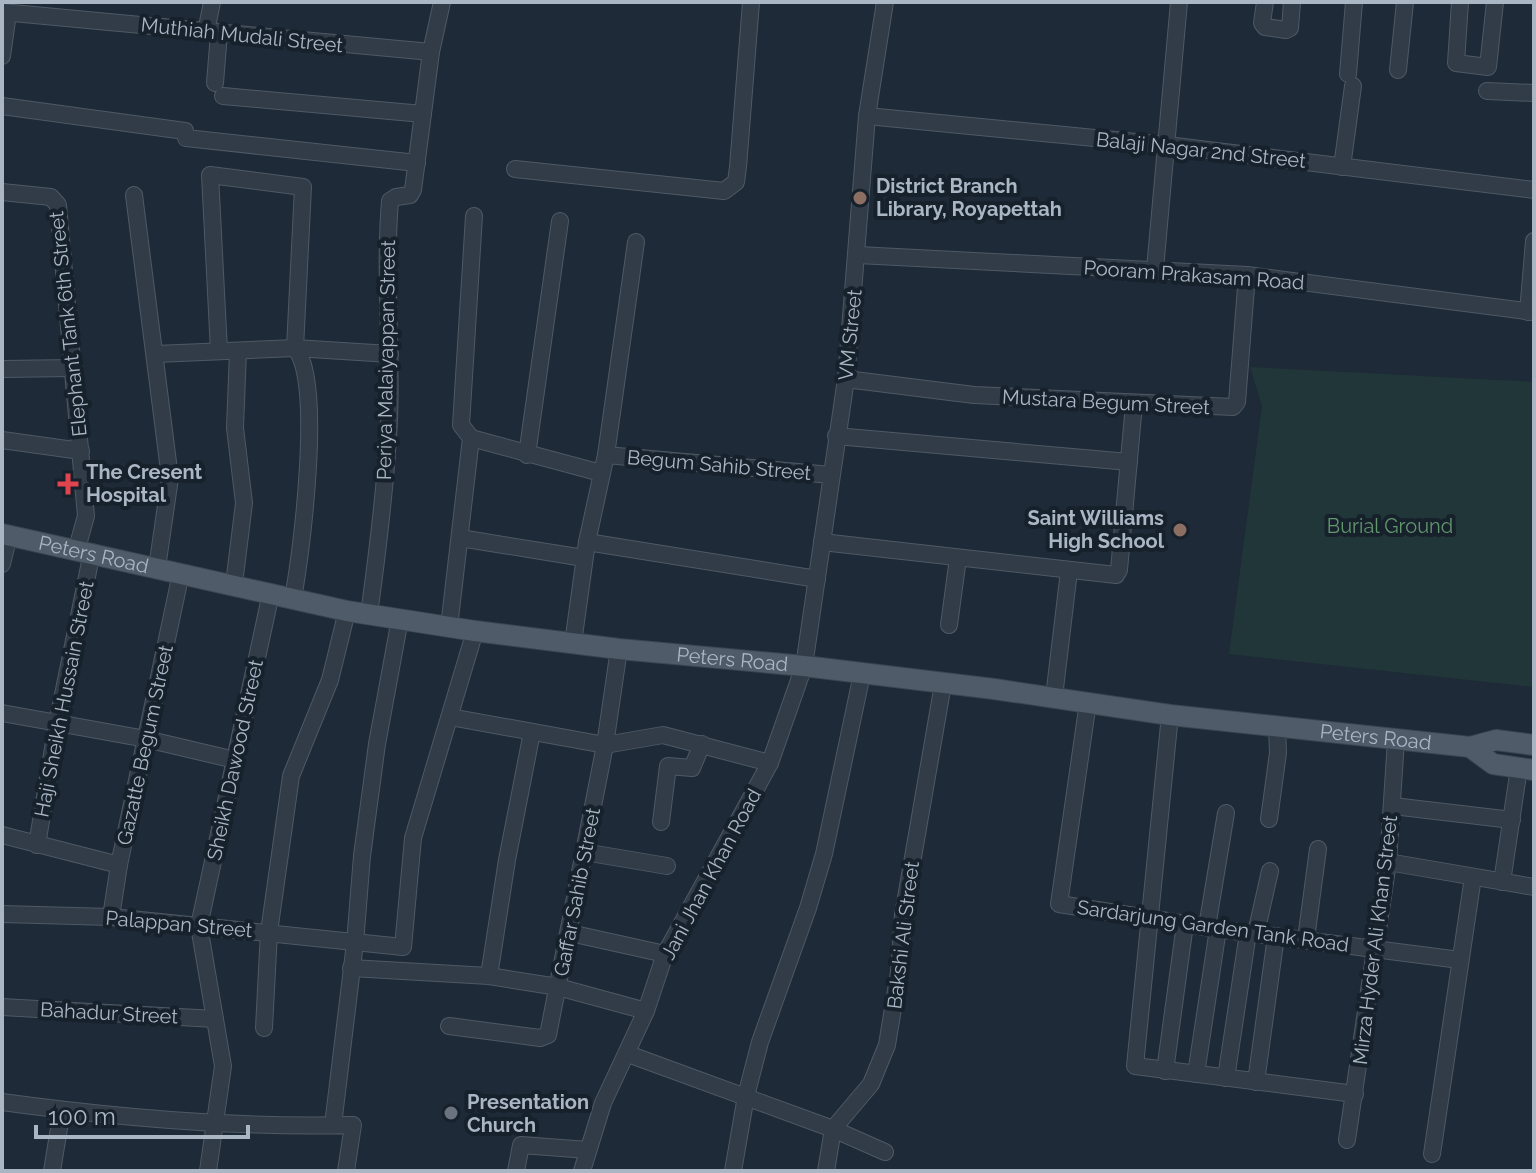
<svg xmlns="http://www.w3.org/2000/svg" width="1536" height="1173" font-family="Raleway,sans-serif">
<rect width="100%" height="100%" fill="#1e2a37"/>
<polygon fill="#203638" points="1250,367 1534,382 1534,687 1229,654 1262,406"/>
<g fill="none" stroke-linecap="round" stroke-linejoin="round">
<defs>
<g id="minor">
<polyline points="1265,2 1262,23 1265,27 1286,30 1290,28 1292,2"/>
<polyline points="1460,2 1456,63 1488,67 1495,2"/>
<polyline points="2,12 431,52"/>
<polyline points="206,32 212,2"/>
<polyline points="2,56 8,13"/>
<polyline points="1398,70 1405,2"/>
<polyline points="1348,74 1354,2"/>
<polyline points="215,83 219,33"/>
<polyline points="1487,91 1534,93"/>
<polyline points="223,96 423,114"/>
<polyline points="2,106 185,131 186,138 417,163"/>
<polyline points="867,116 1167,145 1534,190"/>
<polyline points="1342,167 1353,86"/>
<polyline points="515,169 724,191 736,182 738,167 751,2"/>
<polyline points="2,192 51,197 58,205 86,516 77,548"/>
<polyline points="134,195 170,478 157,568"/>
<polyline points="858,255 1247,275 1534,312"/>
<polyline points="1155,269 1179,2"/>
<polyline points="1528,312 1534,241"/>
<path d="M 219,351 L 210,175 L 303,187 L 295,348 C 324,381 301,552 293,599"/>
<polyline points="156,354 295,348 390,354"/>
<polyline points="2,369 74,368"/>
<polyline points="846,379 974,395 1233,407 1237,402 1247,275"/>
<polyline points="836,436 1129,462"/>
<polyline points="471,438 601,473"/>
<polyline points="2,440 81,451"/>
<polyline points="527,455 560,221"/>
<polyline points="606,455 831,475"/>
<polyline points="460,538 584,558"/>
<polyline points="587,542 817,579"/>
<polyline points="822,542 1116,575 1119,570 1134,404"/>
<polyline points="2,564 9,535"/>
<polyline points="234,584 244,503 235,428 238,351"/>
<path d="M 369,614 C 378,549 386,485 389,420 C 392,347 384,274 390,201 L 396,197 L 410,195 L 413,190 L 431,52 L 442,2"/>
<polyline points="949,625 958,558"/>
<polyline points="449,627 471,438 461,425 474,216"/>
<polyline points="573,643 587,542 606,455 636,242"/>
<polyline points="1054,697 1069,571"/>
<polyline points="1088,702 1059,904 1218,929 1460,960"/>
<polyline points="2,713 146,739 235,760"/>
<polyline points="1170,715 1135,1066 1355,1094"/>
<polyline points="450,717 605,745 663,735 770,763"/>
<polyline points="1393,806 1512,820"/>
<polyline points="1269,819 1278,753 1277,727"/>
<polyline points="661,822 668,766 692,768 702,744"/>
<polyline points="2,835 119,865"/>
<polyline points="37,845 57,724 92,552"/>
<polyline points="584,852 667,866"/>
<polyline points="1388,862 1534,887"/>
<polyline points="1502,882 1519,768"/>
<polyline points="2,914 111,917 403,947 413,838 475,631"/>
<polyline points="111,917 119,865 181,573"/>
<polyline points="1207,927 1226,813"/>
<polyline points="570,933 665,954"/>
<polyline points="1256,933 1270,871"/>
<polyline points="1306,939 1318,849"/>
<polyline points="351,968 489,976 558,987 646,1011"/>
<polyline points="489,976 507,860 532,732"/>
<polyline points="2,1007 215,1019"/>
<polyline points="449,1026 540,1038 548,1035 605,745 619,649"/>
<polyline points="264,1028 269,932 291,776 330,680 347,611"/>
<polyline points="628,1054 833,1129 885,1152"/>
<polyline points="1165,1071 1185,924"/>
<polyline points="1196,1074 1218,929"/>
<polyline points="1226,1078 1248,933"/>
<polyline points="1256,1082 1276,936"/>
<path d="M 2,1102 C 119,1118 235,1128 353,1125 L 346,1171"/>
<polyline points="333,1125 355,943 362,856 377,744 400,619"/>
<polyline points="1347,1140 1388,862 1396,740"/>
<polyline points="1432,1154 1473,877"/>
<polyline points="52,1171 62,1110"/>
<polyline points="208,1171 223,1066 199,926 271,593"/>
<polyline points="516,1171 521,1145 588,1150"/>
<polyline points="582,1171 603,1103 646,1011 665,954 770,763 804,666 846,379 867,116 885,2"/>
<polyline points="733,1171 746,1096 760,1042 808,908 824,854 862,674"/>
<polyline points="826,1171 833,1129 871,1084 887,1045 899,972 903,915 943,684"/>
</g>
<g id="major">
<path id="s1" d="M 2,534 L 347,611 L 475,631 L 619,649 L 804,666 L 994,689 L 1170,715 L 1470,747 L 1496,740 L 1534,745"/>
<polyline points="1470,747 1493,764 1534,770"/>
</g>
</defs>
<use href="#minor" stroke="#4f5966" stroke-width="18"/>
<use href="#major" stroke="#3b4551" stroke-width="22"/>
<use href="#minor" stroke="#323c48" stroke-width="16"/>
<use href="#major" stroke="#4f5b68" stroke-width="20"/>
</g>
<g fill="#8d6e63" stroke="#17212c" stroke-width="3">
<circle cx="860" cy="198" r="8"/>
<circle cx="1180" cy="530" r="8"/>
</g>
<path fill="#e0444e" stroke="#17212c" stroke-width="3" d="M64 472h8v8h8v8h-8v8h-8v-8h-8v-8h8z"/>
<circle fill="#6b7280" stroke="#17212c" stroke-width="3" cx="451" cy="1113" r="8"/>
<g text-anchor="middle" stroke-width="8" stroke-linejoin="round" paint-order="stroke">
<g font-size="20" fill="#abb6c5" stroke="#17212c">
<text transform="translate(242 35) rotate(6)" y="7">Muthiah Mudali Street</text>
<text transform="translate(1201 150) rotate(6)" y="7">Balaji Nagar 2nd Street</text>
<text transform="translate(1194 275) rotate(4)" y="7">Pooram Prakasam Road</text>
<text transform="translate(68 324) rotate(-96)" y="7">Elephant Tank 6th Street</text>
<text transform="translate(850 335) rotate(-84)" y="7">VM Street</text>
<text transform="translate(386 360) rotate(-89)" y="7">Periya Malaiyappan Street</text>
<text transform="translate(1106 402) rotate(3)" y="7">Mustara Begum Street</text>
<text transform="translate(719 465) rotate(5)" y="7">Begum Sahib Street</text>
<text dy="7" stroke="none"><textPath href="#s1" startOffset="94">Peters Road</textPath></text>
<text dy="7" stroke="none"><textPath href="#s1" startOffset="742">Peters Road</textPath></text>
<text transform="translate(64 699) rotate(-79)" y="7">Haji Sheikh Hussain Street</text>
<text dy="7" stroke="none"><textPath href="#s1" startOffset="1390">Peters Road</textPath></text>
<text transform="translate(145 745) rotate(-78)" y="7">Gazatte Begum Street</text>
<text transform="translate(235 760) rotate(-78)" y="7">Sheikh Dawood Street</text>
<text transform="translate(711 874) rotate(-62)" y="7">Jani Jhan Khan Road</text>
<text transform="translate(577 892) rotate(-79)" y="7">Gaffar Sahib Street</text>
<text transform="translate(179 924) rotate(5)" y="7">Palappan Street</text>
<text transform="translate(1213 926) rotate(8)" y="7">Sardarjung Garden Tank Road</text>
<text transform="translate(903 935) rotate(-83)" y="7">Bakshi Ali Street</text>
<text transform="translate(1375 940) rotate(-83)" y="7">Mirza Hyder Ali Khan Street</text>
<text transform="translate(109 1013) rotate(3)" y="7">Bahadur Street</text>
</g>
<g font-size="20" font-weight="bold" fill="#abb6c5" stroke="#17212c" text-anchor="start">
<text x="876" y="193">District Branch<tspan x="876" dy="23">Library, Royapettah</tspan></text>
<text x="86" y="479">The Cresent<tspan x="86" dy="23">Hospital</tspan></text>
<text x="1164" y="525" text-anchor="end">Saint Williams<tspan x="1164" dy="23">High School</tspan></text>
<text x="467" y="1109">Presentation<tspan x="467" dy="23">Church</tspan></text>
</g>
<g font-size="20" fill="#62966d" stroke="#17212c">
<text x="1390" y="533">Burial Ground</text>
</g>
</g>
<rect width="1536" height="1173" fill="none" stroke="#abb6c5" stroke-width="8"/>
<path d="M36 1125v12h212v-12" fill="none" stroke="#abb6c5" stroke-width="4"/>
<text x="48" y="1125" font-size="24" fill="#abb6c5" stroke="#17212c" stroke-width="6" paint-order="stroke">100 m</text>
</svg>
